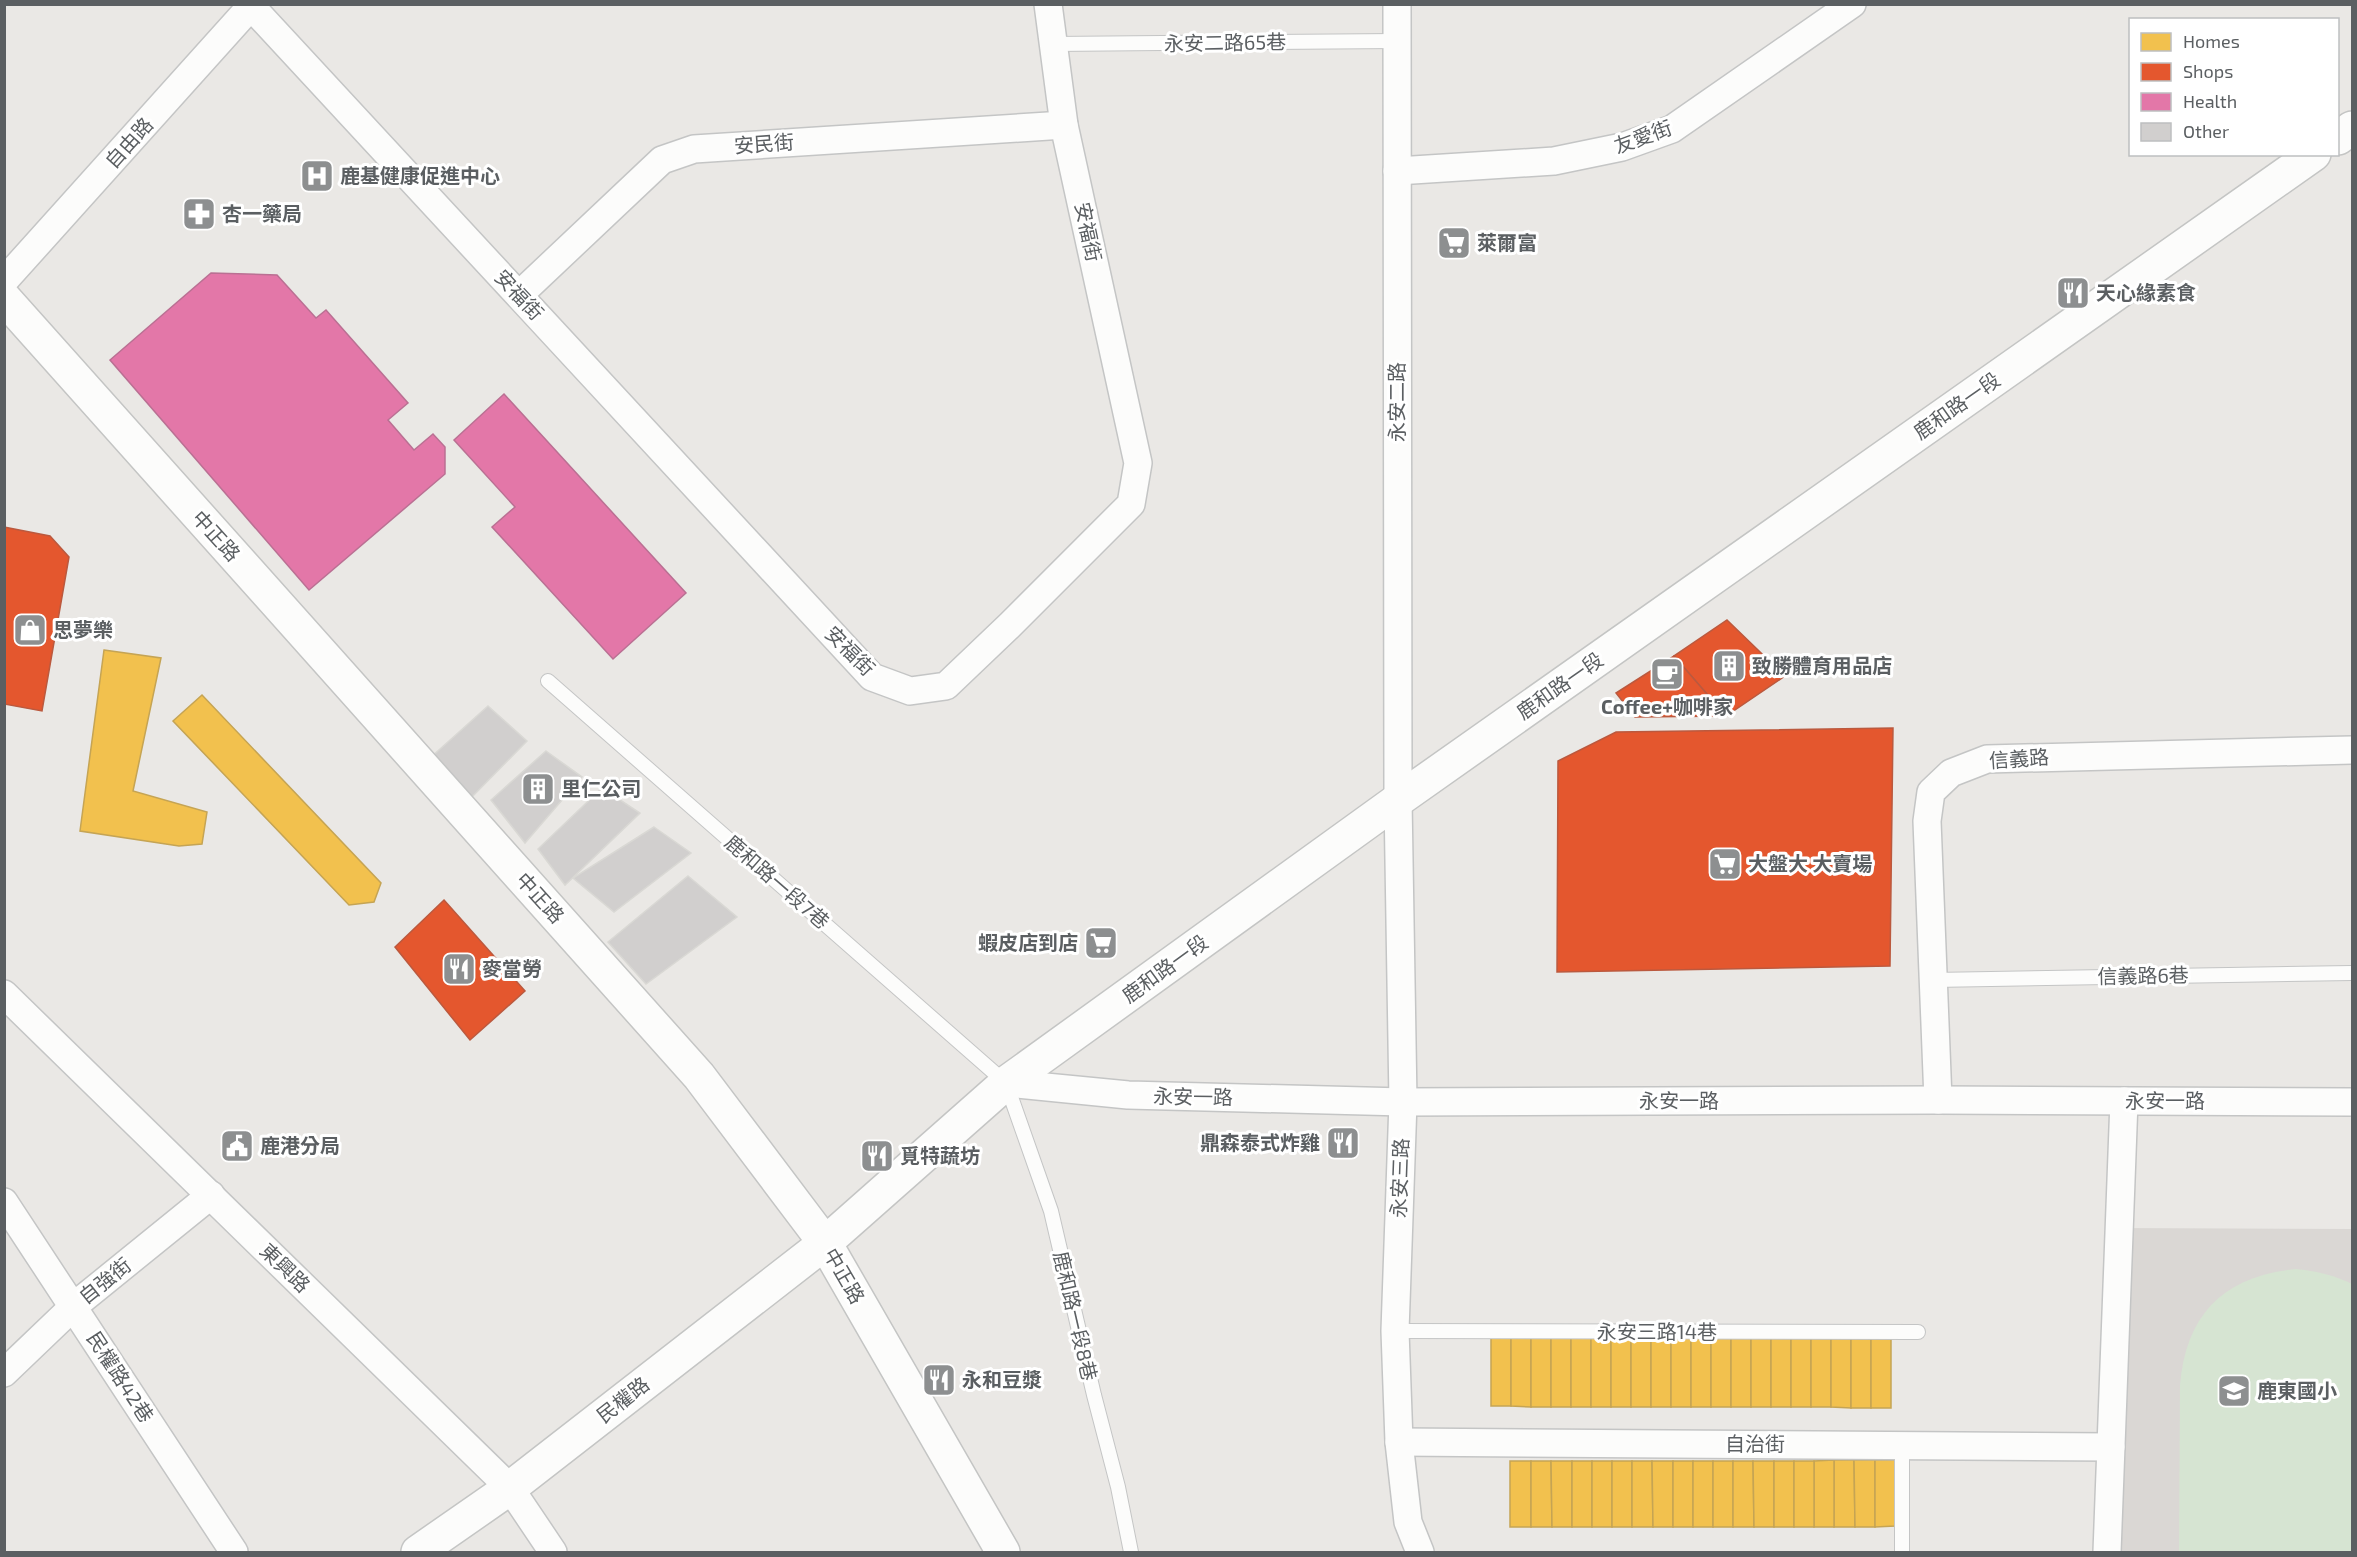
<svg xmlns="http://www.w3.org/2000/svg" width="2357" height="1557" font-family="'Exo 2','Noto Sans TC',sans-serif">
<rect width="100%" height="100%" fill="#eae8e5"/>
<polygon fill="#dad7d4" points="2117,1228 2352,1229 2352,1552 2115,1552"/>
<path fill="#d6e4d2" d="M 2296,1269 C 2316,1271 2334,1275 2352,1284 L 2352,1552 L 2179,1552 L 2180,1385 C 2186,1314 2224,1276 2296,1269 Z"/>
<g fill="#f2c14e" stroke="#c5a454" stroke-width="1.5">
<polygon points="104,650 161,658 133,791 207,812 202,844 179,846 80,831"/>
<polygon points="202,695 381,883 374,902 349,905 173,721"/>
<rect x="1491" y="1327" width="20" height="79"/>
<polygon points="1511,1327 1531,1327 1531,1407 1511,1406"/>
<rect x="1531" y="1327" width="20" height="80"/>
<polygon points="1551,1327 1571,1328 1571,1407 1551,1407"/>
<rect x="1571" y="1328" width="20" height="79"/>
<rect x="1591" y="1328" width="20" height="79"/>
<rect x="1611" y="1328" width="20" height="79"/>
<rect x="1631" y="1328" width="20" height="79"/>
<rect x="1651" y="1328" width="20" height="79"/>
<rect x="1671" y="1328" width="20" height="79"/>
<rect x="1691" y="1328" width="20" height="79"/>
<rect x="1711" y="1328" width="20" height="79"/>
<rect x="1731" y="1328" width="20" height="79"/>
<rect x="1751" y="1328" width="20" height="79"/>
<rect x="1771" y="1328" width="20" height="79"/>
<rect x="1791" y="1328" width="20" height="79"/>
<rect x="1811" y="1328" width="20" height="79"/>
<polygon points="1831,1328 1851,1328 1851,1408 1831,1407"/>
<rect x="1851" y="1328" width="20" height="80"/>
<rect x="1871" y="1328" width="20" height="80"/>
<polygon points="1834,1460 1854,1460 1855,1527 1834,1527"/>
<polygon points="1834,1460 1834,1527 1814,1527 1814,1461"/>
<polygon points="1854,1460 1875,1460 1875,1527 1855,1527"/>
<polygon points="1875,1460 1895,1460 1895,1526 1875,1527"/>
<rect x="1510" y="1461" width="21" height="66"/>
<polygon points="1531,1461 1551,1461 1552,1527 1531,1527"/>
<polygon points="1551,1461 1572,1461 1572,1527 1552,1527"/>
<rect x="1572" y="1461" width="20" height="66"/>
<rect x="1592" y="1461" width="20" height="66"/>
<rect x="1612" y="1461" width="20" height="66"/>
<polygon points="1632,1461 1652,1461 1653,1527 1632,1527"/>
<polygon points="1652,1461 1673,1461 1673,1527 1653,1527"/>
<rect x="1673" y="1461" width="20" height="66"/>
<rect x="1693" y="1461" width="20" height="66"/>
<rect x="1713" y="1461" width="20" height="66"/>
<polygon points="1733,1461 1753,1461 1754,1527 1733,1527"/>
<polygon points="1753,1461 1774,1461 1774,1527 1754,1527"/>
<rect x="1774" y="1461" width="20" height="66"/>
<rect x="1794" y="1461" width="20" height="66"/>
</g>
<g fill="#e4572e" stroke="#bb593e" stroke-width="1.5">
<polygon points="4,527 50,536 69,557 42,711 4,704"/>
<polygon points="1727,620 1785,676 1726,716 1674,656"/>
<polygon points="1674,656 1726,716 1635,717 1616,693"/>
<polygon points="1893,728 1890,966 1557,972 1558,761 1616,732"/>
<polygon points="444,900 525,991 470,1040 395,947"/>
</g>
<g fill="#e377a8" stroke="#ba7093" stroke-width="1.5">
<polygon points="211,273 277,275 316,318 326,310 408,403 388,420 414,450 433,434 445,447 445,474 309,590 110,360"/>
<polygon points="504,394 686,593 613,659 492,527 515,507 454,440"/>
</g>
<g fill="#d1cfce" stroke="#d9d8d4" stroke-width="1.5">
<polygon points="488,706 527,741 468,801 430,758"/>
<polygon points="546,751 582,777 525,843 491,800"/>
<polygon points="602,788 640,813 565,885 538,849"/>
<polygon points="654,827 691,853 614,912 573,878"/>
<polygon points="688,876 737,917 646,984 608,942"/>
</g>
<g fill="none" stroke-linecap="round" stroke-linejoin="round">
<defs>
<g id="lane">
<polyline points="1053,44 1397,41"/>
<polyline points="548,681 1006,1083 1051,1211 1094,1395 1118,1487 1131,1552"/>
<polyline points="1933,980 2352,973"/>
<polyline points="1395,1331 1918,1332"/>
<polyline points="1902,1552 1902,1445"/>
</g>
<g id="street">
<polyline points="249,4 872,677 910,691 946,686 1010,625 1131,504 1138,463 1064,125 1048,4"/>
<polyline points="1397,4 1398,800 1403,1102 1395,1331 1399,1442 1408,1522 1420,1552"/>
<polyline points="1397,171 1554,161 1622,147 1672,129 1852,4"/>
<polyline points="4,281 253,4"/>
<polyline points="519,295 662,160 694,149 1064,125"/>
<polyline points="4,994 510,1488 553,1552"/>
<polyline points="1006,1083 1128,1095 1403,1102 1938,1100 2352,1102"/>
<polyline points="1938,1100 1927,821 1931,792 1951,773 1987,759 2352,750"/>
<polyline points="4,1202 234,1552"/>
<polyline points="4,1373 74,1306 211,1195"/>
<polyline points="1399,1442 2111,1447"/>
<polyline points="2107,1552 2124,1101"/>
</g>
<g id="secondary">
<polyline points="2338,138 2352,128"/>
<polyline points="4,298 699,1076 825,1243 1003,1552"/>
<polyline points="418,1552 510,1488 825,1243 1006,1083 1398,800 2314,154"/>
</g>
</defs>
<use href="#lane" stroke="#c4c5c5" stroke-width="16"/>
<use href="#street" stroke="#c4c5c5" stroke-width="30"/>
<use href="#secondary" stroke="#c4c5c4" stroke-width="36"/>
<use href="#lane" stroke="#fcfcfb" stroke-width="14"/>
<use href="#street" stroke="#fcfcfb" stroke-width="27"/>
<use href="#secondary" stroke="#fcfcfb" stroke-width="33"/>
</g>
<defs>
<symbol id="hospital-square" viewBox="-11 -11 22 22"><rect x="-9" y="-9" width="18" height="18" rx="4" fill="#8d8f90" stroke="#fff"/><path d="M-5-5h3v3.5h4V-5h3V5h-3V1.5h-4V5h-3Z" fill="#fff"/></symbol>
<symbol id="pharmacy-square" viewBox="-11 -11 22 22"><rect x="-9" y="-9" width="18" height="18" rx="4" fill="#8d8f90" stroke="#fff"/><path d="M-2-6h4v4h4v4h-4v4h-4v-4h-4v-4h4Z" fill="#fff"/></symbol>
<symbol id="supermarket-square" viewBox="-11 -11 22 22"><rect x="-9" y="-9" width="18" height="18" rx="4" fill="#8d8f90" stroke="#fff"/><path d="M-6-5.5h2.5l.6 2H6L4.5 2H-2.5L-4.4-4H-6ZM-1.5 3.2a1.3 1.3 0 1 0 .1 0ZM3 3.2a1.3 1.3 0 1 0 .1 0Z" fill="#fff"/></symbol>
<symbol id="restaurant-square" viewBox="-11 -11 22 22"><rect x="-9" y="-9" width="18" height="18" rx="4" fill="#8d8f90" stroke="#fff"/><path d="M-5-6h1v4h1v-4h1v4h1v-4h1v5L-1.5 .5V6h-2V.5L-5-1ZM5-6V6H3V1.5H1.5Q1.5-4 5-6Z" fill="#fff"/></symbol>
<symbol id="shop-square" viewBox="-11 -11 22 22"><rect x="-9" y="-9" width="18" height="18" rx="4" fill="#8d8f90" stroke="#fff"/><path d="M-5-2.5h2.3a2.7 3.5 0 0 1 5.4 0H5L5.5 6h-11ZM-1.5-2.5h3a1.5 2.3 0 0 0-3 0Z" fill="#fff"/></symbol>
<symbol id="building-square" viewBox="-11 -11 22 22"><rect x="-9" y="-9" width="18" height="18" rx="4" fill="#8d8f90" stroke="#fff"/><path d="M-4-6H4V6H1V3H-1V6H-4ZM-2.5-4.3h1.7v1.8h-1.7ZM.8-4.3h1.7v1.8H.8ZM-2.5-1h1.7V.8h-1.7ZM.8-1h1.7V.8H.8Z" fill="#fff"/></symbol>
<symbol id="cafe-square" viewBox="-11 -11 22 22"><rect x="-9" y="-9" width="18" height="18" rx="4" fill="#8d8f90" stroke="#fff"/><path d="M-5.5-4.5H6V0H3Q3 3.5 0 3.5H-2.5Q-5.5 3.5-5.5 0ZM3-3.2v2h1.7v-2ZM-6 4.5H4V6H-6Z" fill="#fff"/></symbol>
<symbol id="civic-square" viewBox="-11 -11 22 22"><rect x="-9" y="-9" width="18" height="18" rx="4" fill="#8d8f90" stroke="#fff"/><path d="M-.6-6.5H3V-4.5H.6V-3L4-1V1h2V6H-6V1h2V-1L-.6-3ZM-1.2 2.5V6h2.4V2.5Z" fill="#fff"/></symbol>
<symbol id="school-square" viewBox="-11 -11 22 22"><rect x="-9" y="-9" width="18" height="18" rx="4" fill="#8d8f90" stroke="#fff"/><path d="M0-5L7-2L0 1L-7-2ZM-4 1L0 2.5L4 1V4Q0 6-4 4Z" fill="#fff"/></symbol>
</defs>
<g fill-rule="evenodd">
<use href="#hospital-square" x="298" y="157" width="38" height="38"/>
<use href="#pharmacy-square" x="180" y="195" width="38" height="38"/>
<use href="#supermarket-square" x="1435" y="224" width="38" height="38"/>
<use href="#restaurant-square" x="2054" y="274" width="38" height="38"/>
<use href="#shop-square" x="11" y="611" width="38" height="38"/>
<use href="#building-square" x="1710" y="647" width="38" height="38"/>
<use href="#cafe-square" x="1648" y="655" width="38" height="38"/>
<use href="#building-square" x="519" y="770" width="38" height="38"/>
<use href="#supermarket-square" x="1706" y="845" width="38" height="38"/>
<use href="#supermarket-square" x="1082" y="924" width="38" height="38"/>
<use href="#restaurant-square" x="440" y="950" width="38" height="38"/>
<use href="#restaurant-square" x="1324" y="1124" width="38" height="38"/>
<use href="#civic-square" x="218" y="1127" width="38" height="38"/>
<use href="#restaurant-square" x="858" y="1137" width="38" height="38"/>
<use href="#restaurant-square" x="920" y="1361" width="38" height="38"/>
<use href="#school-square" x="2215" y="1372" width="38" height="38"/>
</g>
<g text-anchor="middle" stroke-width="6" stroke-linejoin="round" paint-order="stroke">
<g font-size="20" fill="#5b5f62" stroke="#fff">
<text transform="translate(1225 43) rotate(-1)" y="7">永安二路65巷</text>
<text transform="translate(1643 137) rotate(-20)" y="7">友愛街</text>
<text transform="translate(129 143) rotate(-48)" y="7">自由路</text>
<text transform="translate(764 144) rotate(-4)" y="7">安民街</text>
<text transform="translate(1088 232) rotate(78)" y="7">安福街</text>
<text transform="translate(519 295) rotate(47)" y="7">安福街</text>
<text transform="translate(1397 402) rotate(-90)" y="7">永安二路</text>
<text transform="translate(1957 406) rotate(-35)" y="7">鹿和路一段</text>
<text transform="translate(216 536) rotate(48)" y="7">中正路</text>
<text transform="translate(850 651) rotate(45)" y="7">安福街</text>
<text transform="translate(1560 686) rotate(-35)" y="7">鹿和路一段</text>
<text transform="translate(2019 759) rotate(-4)" y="7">信義路</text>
<text transform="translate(777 882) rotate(41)" y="7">鹿和路一段7巷</text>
<text transform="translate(540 898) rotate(48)" y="7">中正路</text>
<text transform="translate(1165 969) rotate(-36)" y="7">鹿和路一段</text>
<text transform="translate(2143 976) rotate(-1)" y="7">信義路6巷</text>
<text transform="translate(1193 1097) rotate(1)" y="7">永安一路</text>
<text x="1679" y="1108">永安一路</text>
<text x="2165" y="1108">永安一路</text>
<text transform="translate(1400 1178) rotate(-88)" y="7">永安三路</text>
<text transform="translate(285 1268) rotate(44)" y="7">東興路</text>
<text transform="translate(844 1276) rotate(60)" y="7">中正路</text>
<text transform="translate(105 1281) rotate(-39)" y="7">自強街</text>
<text transform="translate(1075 1316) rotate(77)" y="7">鹿和路一段8巷</text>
<text x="1657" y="1339">永安三路14巷</text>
<text transform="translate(120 1377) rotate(57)" y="7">民權路42巷</text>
<text transform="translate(623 1400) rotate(-38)" y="7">民權路</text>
<text x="1755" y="1451">自治街</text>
</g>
<g font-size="20" font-weight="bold" fill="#5b5f62" stroke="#fff" text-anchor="start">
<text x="340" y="183">鹿基健康促進中心</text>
<text x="222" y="221">杏一藥局</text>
<text x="1477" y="250">萊爾富</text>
<text x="2096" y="300">天心緣素食</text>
<text x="53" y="637">思夢樂</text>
<text x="1752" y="673">致勝體育用品店</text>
<text x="1667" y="714" text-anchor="middle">Coffee+咖啡家</text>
<text x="561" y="796">里仁公司</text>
<text x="1748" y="871">大盤大 大賣場</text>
<text x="1078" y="950" text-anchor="end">蝦皮店到店</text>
<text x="482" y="976">麥當勞</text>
<text x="1320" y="1150" text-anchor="end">鼎森泰式炸雞</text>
<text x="260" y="1153">鹿港分局</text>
<text x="900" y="1163">覓特蔬坊</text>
<text x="962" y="1387">永和豆漿</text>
<text x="2257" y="1398">鹿東國小</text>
</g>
</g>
<rect width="2357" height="1557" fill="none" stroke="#5b5f62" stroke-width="12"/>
<rect x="2129" y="18" width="210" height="138" fill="#ffffff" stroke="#bdbfc0" stroke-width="1.5"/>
<rect x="2141" y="33" width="30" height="18" fill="#f2c14e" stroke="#bdbfc0" stroke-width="1.5"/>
<text x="2183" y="48" font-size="18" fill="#5b5f62">Homes</text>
<rect x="2141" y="63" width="30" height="18" fill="#e4572e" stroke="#bdbfc0" stroke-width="1.5"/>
<text x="2183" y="78" font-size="18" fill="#5b5f62">Shops</text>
<rect x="2141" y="93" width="30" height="18" fill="#e377a8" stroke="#bdbfc0" stroke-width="1.5"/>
<text x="2183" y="108" font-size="18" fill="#5b5f62">Health</text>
<rect x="2141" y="123" width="30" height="18" fill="#d1cfce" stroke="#bdbfc0" stroke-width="1.5"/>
<text x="2183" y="138" font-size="18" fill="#5b5f62">Other</text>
</svg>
